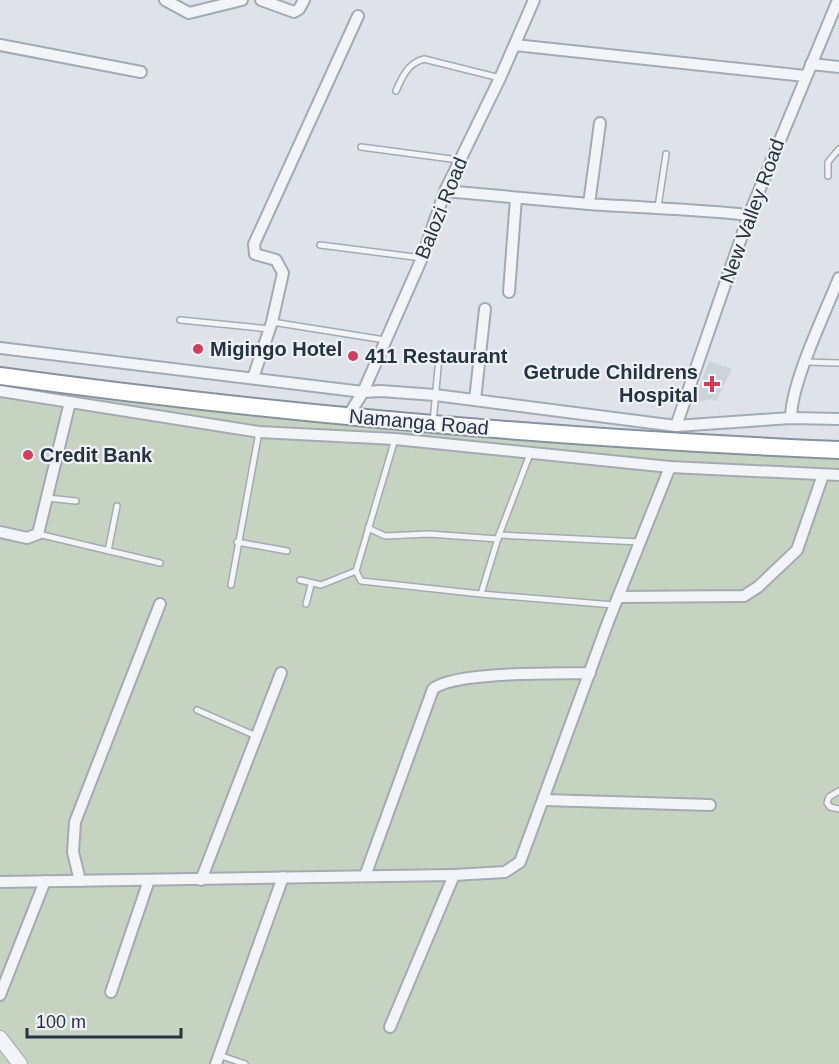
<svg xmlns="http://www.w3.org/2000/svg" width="839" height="1064" font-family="Helvetica,sans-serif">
<rect width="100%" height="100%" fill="#dfe3e9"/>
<polygon fill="#cdd2db" points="709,361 732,369 716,401 712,399 698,402 694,401"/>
<polygon fill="#c6d3c0" points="0,379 839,452 839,1064 0,1064"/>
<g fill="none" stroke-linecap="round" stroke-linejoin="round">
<defs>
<g id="service">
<path d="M 396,91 C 402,77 408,63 424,59 L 500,78"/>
<polyline points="361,147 459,160"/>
<polyline points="828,176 828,162 839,149"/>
<polyline points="658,207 666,154"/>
<polyline points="320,245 422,258"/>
<polyline points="180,320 270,329"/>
<polyline points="272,322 385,340"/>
<polyline points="807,362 839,363"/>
<polyline points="433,423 439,357"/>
<polyline points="395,439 356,571 361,581 481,594 499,535 530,454"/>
<polyline points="47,498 76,501"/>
<polyline points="368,528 385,536 429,534 498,539"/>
<polyline points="38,534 160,563"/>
<polyline points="499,535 639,542"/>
<polyline points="237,542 287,551"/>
<polyline points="108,551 117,506"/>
<polyline points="300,580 321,585 356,571"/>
<polyline points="231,585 259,432"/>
<polyline points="481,594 614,605"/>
<polyline points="306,604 311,585"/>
<polyline points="197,710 256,736"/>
<polyline points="839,791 829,797 827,803 830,807 839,809"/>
<polyline points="219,1055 245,1064"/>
</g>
<g id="minor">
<polyline points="165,0 189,13 242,0"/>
<polyline points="261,0 294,12 299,9 304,0"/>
<polyline points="0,45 141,72"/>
<polyline points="515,45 805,76"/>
<polyline points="811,64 839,67"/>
<path d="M 600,123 L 589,204 C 643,208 695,209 749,215"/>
<polyline points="445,191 589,204"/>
<polyline points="509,292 516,198"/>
<polyline points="0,348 363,392 381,391 435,395 676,426 791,418 839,419"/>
<polyline points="253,378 272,322 283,273 276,260 255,254 254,244 358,16"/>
<polyline points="0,391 259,432 395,439 670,467 839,475"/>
<polyline points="475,400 485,309"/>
<polyline points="348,416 363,392 422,258 445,191 500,78 534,0"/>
<path d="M 791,418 C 791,383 825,313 839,278"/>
<polyline points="676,426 749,215 838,0"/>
<polyline points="0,532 27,538 38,534 70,402"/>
<polyline points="618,597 744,596 758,587 797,550 823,475"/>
<polyline points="544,800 710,805"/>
<path d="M 365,876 L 433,689 C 454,671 557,674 590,673"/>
<polyline points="201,880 281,673"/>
<polyline points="80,881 73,852 75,822 160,604"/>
<polyline points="0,882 454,875"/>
<polyline points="111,992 149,880"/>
<polyline points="0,995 45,881"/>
<polyline points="390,1027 454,875 505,872 520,862 608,622 670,467"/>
<polyline points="216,1064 283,877"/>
</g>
<polyline id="tertiary" points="0,1038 20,1064"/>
<path id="trunk" d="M 0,376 C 278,414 559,438 839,450"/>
</defs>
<use href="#service" stroke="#a4aab3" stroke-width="8"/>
<use href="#minor" stroke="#a4aab3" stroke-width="14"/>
<use href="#tertiary" stroke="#a4aab3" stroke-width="16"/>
<use href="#trunk" stroke="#8692a0" stroke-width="20"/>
<use href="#service" stroke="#f2f4f7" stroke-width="5"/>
<use href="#minor" stroke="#f2f4f7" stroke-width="10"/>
<use href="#tertiary" stroke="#f2f4f7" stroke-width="14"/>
<use href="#trunk" stroke="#fff" stroke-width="16"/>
</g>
<g fill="#d23f5e" stroke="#eef2f6" stroke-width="2">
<circle cx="198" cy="349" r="6"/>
<circle cx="353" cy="356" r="6"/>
<path d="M709 375h6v6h6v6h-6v6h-6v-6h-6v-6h6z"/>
<circle cx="28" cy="455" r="6"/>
</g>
<g text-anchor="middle" stroke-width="4.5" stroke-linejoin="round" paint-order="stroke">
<g font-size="20" fill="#273240" stroke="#eef2f6">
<text transform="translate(441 208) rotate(-68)" y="7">Balozi Road</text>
<text transform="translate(752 211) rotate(-70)" y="7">New Valley Road</text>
<text transform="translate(419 422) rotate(5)" y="7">Namanga Road</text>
</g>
<g font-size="20" font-weight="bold" fill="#273240" stroke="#eef2f6" text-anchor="start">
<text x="210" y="356">Migingo Hotel</text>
<text x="365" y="363">411 Restaurant</text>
<text x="698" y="379" text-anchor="end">Getrude Childrens<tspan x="698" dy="23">Hospital</tspan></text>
<text x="40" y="462">Credit Bank</text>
</g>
</g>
<path d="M27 1028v9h154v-9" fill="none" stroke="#273240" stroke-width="3"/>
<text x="36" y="1028" font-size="18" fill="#273240" stroke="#eef2f6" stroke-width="4.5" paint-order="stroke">100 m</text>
</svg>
